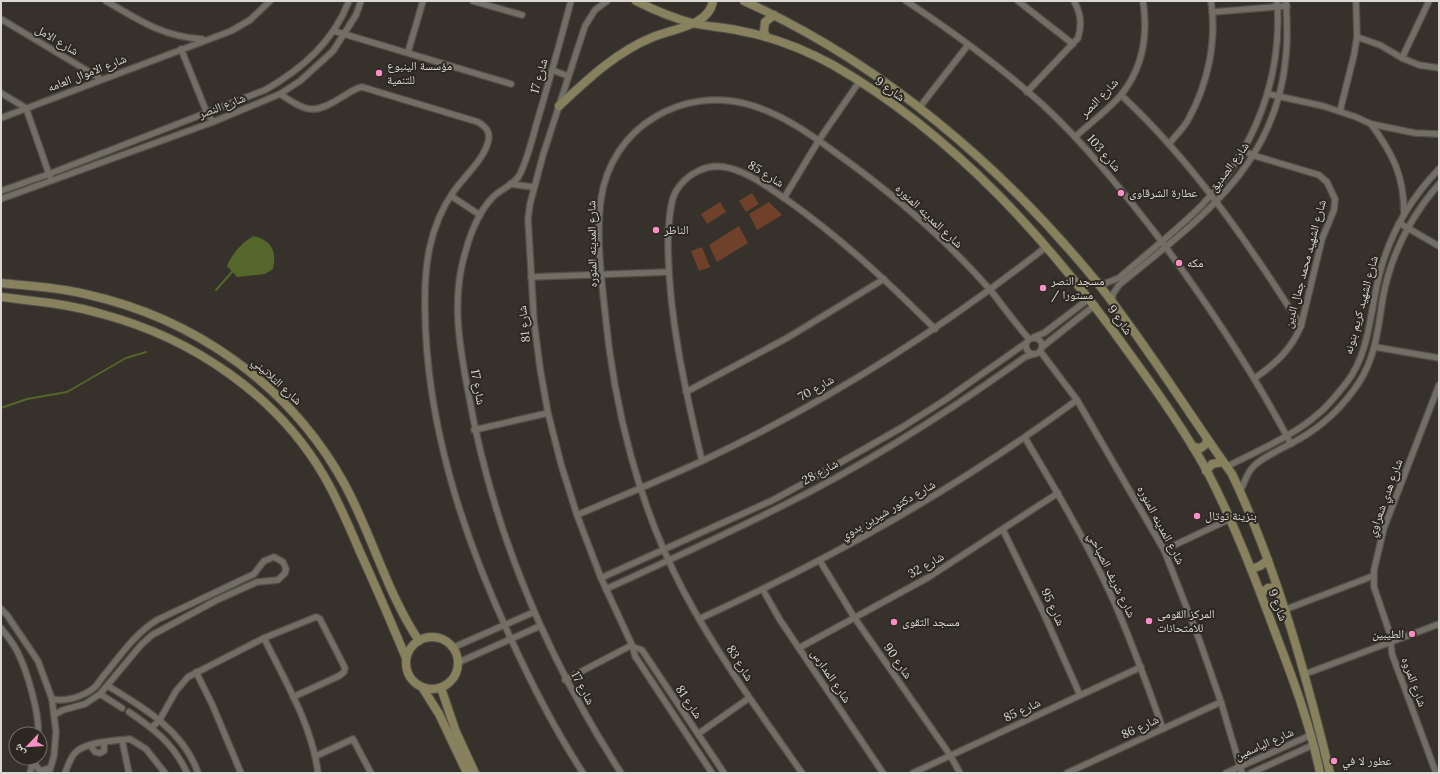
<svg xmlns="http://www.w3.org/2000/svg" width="1440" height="774" font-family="Lora,'Noto Naskh Arabic',serif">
<rect width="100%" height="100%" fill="#36322b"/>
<g fill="#70412a">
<polygon points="752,193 759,204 746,212 739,201"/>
<polygon points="720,202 726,212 707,224 701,214"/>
<polygon points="769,202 782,215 757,230 749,214"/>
<polygon points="739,226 748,243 717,262 709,245"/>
<polygon points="702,247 710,267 699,271 691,251"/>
</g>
<path fill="#54662a" d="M 254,236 C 272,241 277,251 273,269 L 265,274 L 237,277 L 227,266 C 231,255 243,241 254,236 Z"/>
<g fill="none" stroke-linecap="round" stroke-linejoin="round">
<g stroke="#54662a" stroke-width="2">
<polyline points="216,290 232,272"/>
<polyline points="1,408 27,399 67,392 126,358 146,352"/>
</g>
<defs>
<g id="minor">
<path d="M 106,1 C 139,20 163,37 202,39"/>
<polyline points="473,1 522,15"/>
<path d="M 571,1 C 560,42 549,82 537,122 C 532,139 528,158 520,174 C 515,185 500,189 492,198 C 479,212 471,232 466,250 C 451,296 459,344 468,391 C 492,529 545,655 621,773"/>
<polyline points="607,1 595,10 585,26 543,155 530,204 528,219 534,321 540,368 548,413 561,464 577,515 601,578 632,645 635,656 712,773"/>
<path d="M 906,1 C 953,32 1001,67 1043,105 C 1085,144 1121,189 1156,234 C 1206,301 1252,370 1291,444"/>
<polyline points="1018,1 1073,44"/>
<polyline points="1212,12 1287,6"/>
<polyline points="1,19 101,79"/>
<polyline points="334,31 511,84"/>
<polyline points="1357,37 1380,45 1402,58 1419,65 1439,68"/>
<polyline points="181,49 207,113 213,122"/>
<polyline points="408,52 423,1"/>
<polyline points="1402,58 1429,1"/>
<polyline points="552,70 568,76"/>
<path d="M 1027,92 L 1078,38 C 1082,24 1081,14 1074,1"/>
<polyline points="1,93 26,108 50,177"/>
<path d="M 280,94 C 307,112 314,115 342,97 C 349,93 355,88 362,87 L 478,122 C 486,127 491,132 488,142 C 483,161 465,175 454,191 C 429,226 424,267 425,309 C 426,424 463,536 511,639 C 532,685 555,730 583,773"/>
<polyline points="1268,94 1323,106 1356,117 1371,124 1415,133 1439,134"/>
<path d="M 1121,95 C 1193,162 1249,244 1301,326"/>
<polyline points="919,108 968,45"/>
<polyline points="1340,111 1354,55 1357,37 1356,1"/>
<polyline points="1,118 231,31 250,20 270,1"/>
<path d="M 1371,124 C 1393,154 1404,176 1404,213"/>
<path d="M 1075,137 C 1090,123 1108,110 1121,95 C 1143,68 1148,34 1143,1"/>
<path d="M 1169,144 C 1175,136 1183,129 1188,120 C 1208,84 1217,41 1211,1"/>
<path d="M 1244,150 L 1252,155 L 1319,175 L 1327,182 L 1335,199 L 1334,210 L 1322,239 L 1301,326 C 1291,350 1275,364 1255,378"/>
<polyline points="510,184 533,187"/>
<path d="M 1,191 L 49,174 L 265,90 C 302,69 333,42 349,1"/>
<polyline points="451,196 480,215"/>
<polyline points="784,198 819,140 859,82"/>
<polyline points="1,199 213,122 280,94 300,81 333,51 356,15 361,1"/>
<polyline points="1399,223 1439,246"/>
<polyline points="531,277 669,272"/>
<path d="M 1096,282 L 1106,283 L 1119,278 C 1146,254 1175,232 1201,206 C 1254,151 1283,78 1277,1"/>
<path d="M 1112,302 L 1113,294 L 1119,285 C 1198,220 1277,167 1286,55 C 1288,37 1287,19 1286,1"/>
<polyline points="1034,337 1044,333 1090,298"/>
<circle cx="1034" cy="346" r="8"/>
<polyline points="1042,347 1095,305"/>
<polyline points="1375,347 1439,358"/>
<polyline points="1040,351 1077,400 1164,550 1199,639 1221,702 1242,773"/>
<polyline points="686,392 787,338 884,279"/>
<polyline points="474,430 548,413"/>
<path d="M 1025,438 C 1056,490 1086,541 1111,595 C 1131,639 1147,684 1163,729"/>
<path d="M 702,461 C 685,389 668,315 668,240 C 669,225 669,206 675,193 C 685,174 708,162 729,168 C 750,173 769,188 787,200 C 841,238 888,282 935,329"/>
<path d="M 1226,467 C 1255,452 1295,435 1318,414 C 1329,405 1338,393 1347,382 C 1370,352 1370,311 1379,276 C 1389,236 1410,199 1439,169"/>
<path d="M 1240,492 C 1244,484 1246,475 1252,468 C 1263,455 1294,444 1309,433 C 1329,420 1345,403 1358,384 C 1376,357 1378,328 1383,297 C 1391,255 1411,216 1439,184"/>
<path d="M 577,515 C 619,497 661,480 702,461 C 825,403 940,330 1046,247"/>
<polyline points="1003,530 1043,612 1080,695"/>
<polyline points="1164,550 1230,519"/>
<polyline points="820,561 854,617 950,755 960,773"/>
<polyline points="601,578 773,500 806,482 901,428 945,400 1026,343"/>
<path d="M 606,589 C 663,563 720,537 776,509 C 863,466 947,413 1025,357 L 1034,354"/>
<polyline points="763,590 780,620 883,773"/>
<polyline points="1,609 7,615 38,661 52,699 56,732 54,756 49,773"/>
<polyline points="1284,610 1373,576"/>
<path d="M 699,619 C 835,557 957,488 1077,400"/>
<path d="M 1,628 C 7,636 14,644 18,653 C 27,671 40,715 38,734"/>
<polyline points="264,638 316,617 320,619 345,668 344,672 339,676 293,697"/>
<polyline points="633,647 642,650 724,773"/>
<polyline points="452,648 534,612"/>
<polyline points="799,648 929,577 1058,493"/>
<polyline points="457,663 540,626"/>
<polyline points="196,672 212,704 241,773"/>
<polyline points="1305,674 1439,624"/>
<polyline points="565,680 632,645"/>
<path d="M 108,686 C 143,707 184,731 198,773"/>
<polyline points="100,694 122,708"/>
<path d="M 52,699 C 66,702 83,697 95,687 C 99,683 102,677 106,673 C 122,653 136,633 157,620 L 254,574 L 264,561 L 274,557 L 283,562 L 286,569 L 285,573 L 278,580 L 257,582 L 217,600 L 152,635 L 141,645 L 100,694 L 85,704 L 63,710 L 54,715"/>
<path d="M 129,712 C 154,729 174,744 187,773"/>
<path d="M 152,727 L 159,721 L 176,691 L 188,677 L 264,638 C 285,681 312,725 318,773"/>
<polyline points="698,734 749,698"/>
<polyline points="122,740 129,773"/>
<polyline points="90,745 95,752 100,753 104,751 104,743"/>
<polyline points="316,756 353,739 371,773"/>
<polyline points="34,763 40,771 50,768"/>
<polyline points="30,773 34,758"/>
<path d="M 65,773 C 68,766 70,758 75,753 C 84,742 117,740 130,739 L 146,749 L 165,773"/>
<path d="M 802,773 C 761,714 718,656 684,592 C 639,507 614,408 605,312 C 601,275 596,235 601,199 C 606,164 626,134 655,117 C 683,100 716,96 747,104 C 780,113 809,133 836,153 C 892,193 947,240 992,292 C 1004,308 1016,324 1029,339"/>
<polyline points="913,773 1141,667"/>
<polyline points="1067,773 1221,702"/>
<polyline points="1226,773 1311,735"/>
<polyline points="1251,773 1313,745"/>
<polyline points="1436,773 1392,654 1390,634 1374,587 1374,570 1384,528 1439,385"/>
</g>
<g id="secondary">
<path d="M 636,1 C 654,10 673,18 692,23 C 708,27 725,27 741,31 C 773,37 804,49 833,65 C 955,135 1051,243 1132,357 C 1159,394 1185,431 1207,471 C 1234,523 1255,578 1275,632 C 1293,679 1310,724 1320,773"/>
<path d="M 744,1 C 881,63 1001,165 1096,281 C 1145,342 1186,410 1232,474 C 1277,569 1305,671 1330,773"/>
<polyline points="766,37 764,31 765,22 774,15"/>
<path d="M 559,106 C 588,79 616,52 653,37 C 672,29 709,26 713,1"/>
<path d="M 1,283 C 29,286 57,287 85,294 C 195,318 291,386 345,485 C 372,535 387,593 419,641"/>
<path d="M 1,297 C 35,301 69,304 102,314 C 192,338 277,395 324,476 C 338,500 349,526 360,552 C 376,587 391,622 406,658"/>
<polyline points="1193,447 1201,448 1206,444 1207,439"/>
<polyline points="1206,471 1212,464 1223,462"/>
<polyline points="1251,569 1260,566 1268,560"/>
<polyline points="1261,593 1268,588 1277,587"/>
<circle cx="432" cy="663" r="26"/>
<polyline points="422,687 439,714 467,773"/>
<polyline points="441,688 456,732 475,773"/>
</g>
</defs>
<use href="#minor" stroke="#524f49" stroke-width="8"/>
<use href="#secondary" stroke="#524f49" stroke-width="10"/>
<use href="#minor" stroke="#726e65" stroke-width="5.5"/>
<use href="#secondary" stroke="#87825d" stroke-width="8"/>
</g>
<g fill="#fa8fc8" stroke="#2c2821" stroke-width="1.5">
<circle cx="379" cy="73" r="4"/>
<circle cx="1121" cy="193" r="4"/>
<circle cx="656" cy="230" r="4"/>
<circle cx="1179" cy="263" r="4"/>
<circle cx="1043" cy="288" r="4"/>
<circle cx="1197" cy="516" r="4"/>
<circle cx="1149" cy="621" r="4"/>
<circle cx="894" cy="622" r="4"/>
<circle cx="1412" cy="634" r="4"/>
<circle cx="1334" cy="761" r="4"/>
</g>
<g text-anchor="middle" stroke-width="4" stroke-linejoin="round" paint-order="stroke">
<g font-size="12" fill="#dad8d3" stroke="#2c2821">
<text transform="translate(57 40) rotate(31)" y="4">شارع الامل</text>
<text transform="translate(87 73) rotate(-21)" y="4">شارع الاموال العامه</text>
<text transform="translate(539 76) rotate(-74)" y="4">شارع 17</text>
<text transform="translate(890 89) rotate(35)" y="4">شارع 9</text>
<text transform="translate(1099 98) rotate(-46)" y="4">شارع النصر</text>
<text transform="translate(222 106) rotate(-21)" y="4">شارع النصر</text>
<text transform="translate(1104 153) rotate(49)" y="4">شارع 103</text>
<text transform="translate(1229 167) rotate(-54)" y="4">شارع الصديق</text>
<text transform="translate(766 174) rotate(31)" y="4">شارع 85</text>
<text transform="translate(929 216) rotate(43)" y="4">شارع المدينه المنوره</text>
<text transform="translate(592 244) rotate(-91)" y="4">شارع المدينه المنوره</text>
<text transform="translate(1305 264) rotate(-75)" y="4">شارع الشهيد محمد جمال الدين</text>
<text transform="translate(1361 305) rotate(-75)" y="4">شارع الشهيد كريم بنونه</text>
<text transform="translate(1120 320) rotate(55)" y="4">شارع 9</text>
<text transform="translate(524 324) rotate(-96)" y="4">شارع 81</text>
<text transform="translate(277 381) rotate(43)" y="4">شارع التلاتيني</text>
<text transform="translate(478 387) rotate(80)" y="4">شارع 17</text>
<text transform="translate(816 388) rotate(-30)" y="4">شارع 70</text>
<text transform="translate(820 472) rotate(-29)" y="4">شارع 28</text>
<text transform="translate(1385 498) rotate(-70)" y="4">شارع هدي شعراوي</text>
<text transform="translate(888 510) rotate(-30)" y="4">شارع دكتور شيرين بدوي</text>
<text transform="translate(1161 525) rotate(62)" y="4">شارع المدينه المنوره</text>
<text transform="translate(926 565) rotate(-30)" y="4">شارع 32</text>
<text transform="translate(1112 575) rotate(64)" y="4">شارع شريف الصباحي</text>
<text transform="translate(1278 605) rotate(69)" y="4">شارع 9</text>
<text transform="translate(1053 607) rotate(65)" y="4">شارع 95</text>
<text transform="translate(898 661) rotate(55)" y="4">شارع 90</text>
<text transform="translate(740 663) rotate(58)" y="4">شارع 83</text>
<text transform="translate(831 676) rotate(56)" y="4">شارع المدارس</text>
<text transform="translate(1414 682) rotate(70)" y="4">شارع المروه</text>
<text transform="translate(583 688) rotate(62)" y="4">شارع 17</text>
<text transform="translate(689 702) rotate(56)" y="4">شارع 81</text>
<text transform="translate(1022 710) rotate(-25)" y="4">شارع 85</text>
<text transform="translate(1140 727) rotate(-25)" y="4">شارع 86</text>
<text transform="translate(1264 744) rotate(-24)" y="4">شارع الياسمين</text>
</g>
<g font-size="12" fill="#dad8d3" stroke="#2c2821" text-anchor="start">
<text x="387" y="70">مؤسسة الينبوع<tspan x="387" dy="14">للتنمية</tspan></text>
<text x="1129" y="197">عطارة الشرقاوى</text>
<text x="664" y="234">الناظر</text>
<text x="1187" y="267">مكه</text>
<text x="1051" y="285">مسجد النصر<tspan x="1051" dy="14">/ مستورا</tspan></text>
<text x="1205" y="520">بنزينة توتال</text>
<text x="1157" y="618">المركز القومى<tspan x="1157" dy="14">للامتحانات</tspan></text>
<text x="902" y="626">مسجد التقوى</text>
<text x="1404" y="638" text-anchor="end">الطيبين</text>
<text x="1342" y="765">عطور لا في</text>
</g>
</g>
<rect width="1440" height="774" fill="none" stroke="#dad8d3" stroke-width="4"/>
<g transform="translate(28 746) rotate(245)"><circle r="19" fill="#2c2821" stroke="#726e68"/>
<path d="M0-3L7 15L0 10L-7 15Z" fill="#fa8fc8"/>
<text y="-6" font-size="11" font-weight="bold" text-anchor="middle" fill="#dad8d3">ش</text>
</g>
</svg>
